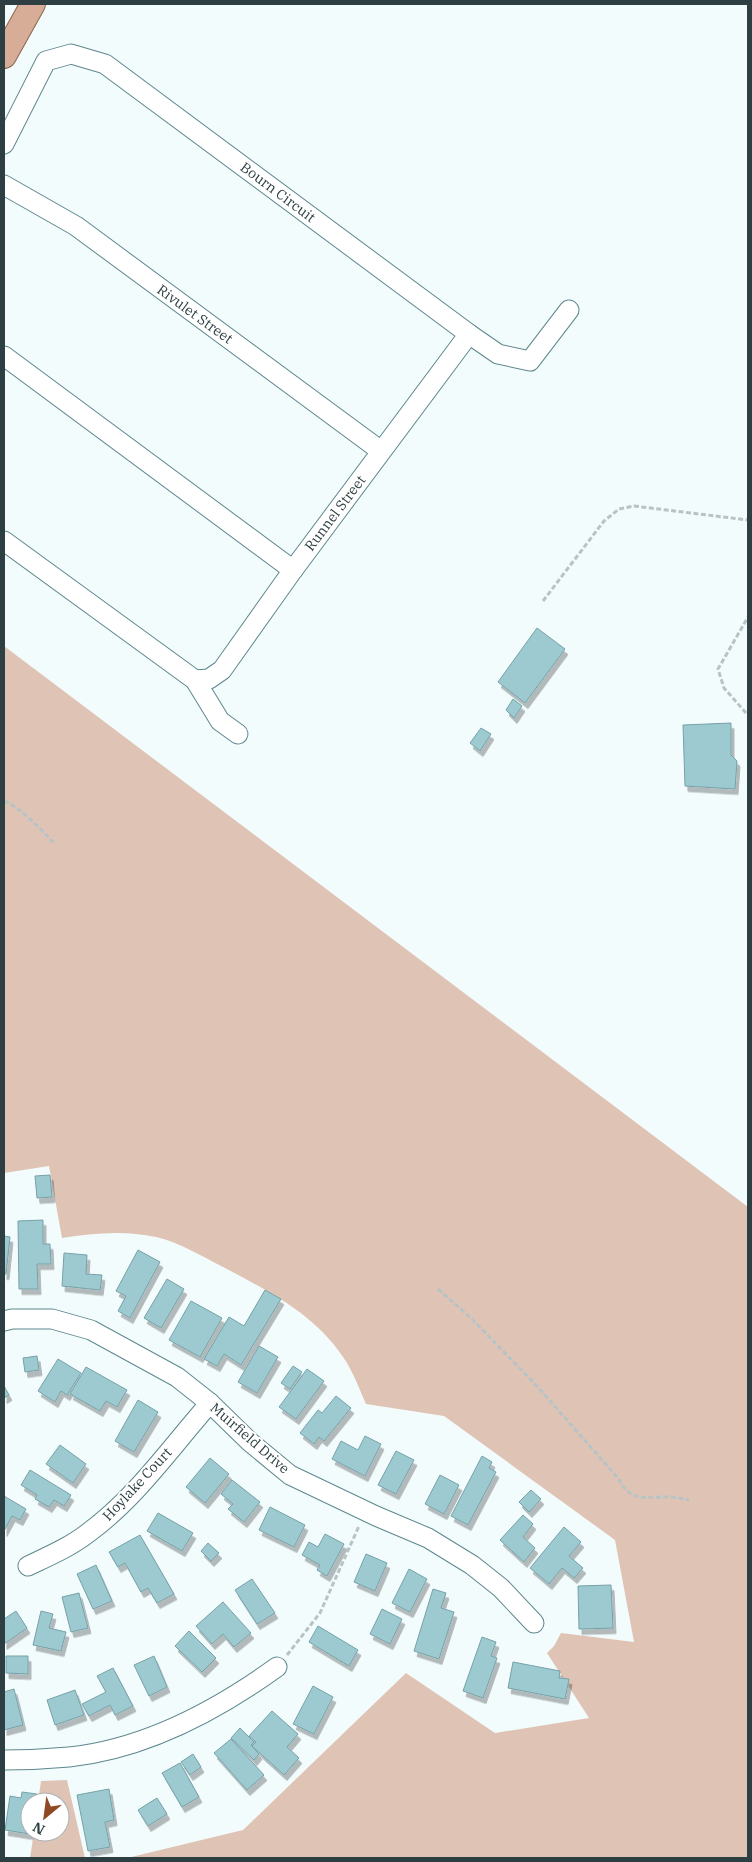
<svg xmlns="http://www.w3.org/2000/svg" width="752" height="1862" font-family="'IBM Plex Serif',serif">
<defs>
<filter id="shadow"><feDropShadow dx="3" dy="5.5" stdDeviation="0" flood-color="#0004"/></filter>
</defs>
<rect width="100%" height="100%" fill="#f3fcfd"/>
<g fill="#dfc4b6">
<path d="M 4,646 L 748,1207 L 748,1858 L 127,1858 L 243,1830 L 406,1673 L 495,1733 L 589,1718 L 547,1653 L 554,1646 L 561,1633 L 634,1642 L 615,1540 L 444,1416 L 366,1404 C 360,1390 354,1375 347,1363 C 318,1316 272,1293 225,1268 C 203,1257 181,1243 156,1237 C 124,1230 93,1233 62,1238 L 49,1166 L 4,1173 Z"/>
<polygon points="67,1780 85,1858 30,1858 34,1832 60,1832 60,1802 38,1802 41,1781"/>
</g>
<g fill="#9dcad0" stroke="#75a1a7" filter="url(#shadow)">
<polygon points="537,628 565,649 525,703 498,682"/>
<polygon points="513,699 522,706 514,718 506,710"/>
<polygon points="731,723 731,755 737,761 735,789 685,786 683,725"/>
<polygon points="481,728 491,734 480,751 470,743"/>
<polygon points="50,1175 52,1197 37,1198 35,1176"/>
<polygon points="43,1220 43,1244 50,1244 51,1264 37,1264 38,1289 19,1289 18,1221"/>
<polygon points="4,1236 10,1237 6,1274 4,1274"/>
<polygon points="138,1250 160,1262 130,1318 118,1311 126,1296 116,1291"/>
<polygon points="64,1253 87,1255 86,1274 102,1275 100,1290 62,1286"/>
<polygon points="167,1279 184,1289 161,1328 144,1318"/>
<polygon points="265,1290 281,1299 241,1365 224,1354 217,1366 204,1359 229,1317 244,1326"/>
<polygon points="191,1301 222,1318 200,1357 169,1340"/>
<polygon points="259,1346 278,1357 257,1393 238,1382"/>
<polygon points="37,1356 39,1370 25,1372 23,1358"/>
<polygon points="58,1359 81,1373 67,1395 61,1391 55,1402 38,1391"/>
<polygon points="293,1366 302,1372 290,1389 281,1383"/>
<polygon points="86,1367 127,1390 117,1407 106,1401 100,1411 70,1394"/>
<polygon points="307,1369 324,1381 296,1419 279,1407"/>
<polygon points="4,1386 9,1395 4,1398"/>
<polygon points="336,1396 351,1408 324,1441 319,1437 314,1444 300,1433 318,1410 322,1413"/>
<polygon points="138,1400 158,1412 134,1452 115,1441"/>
<polygon points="365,1436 381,1444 365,1476 332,1459 341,1441 358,1450"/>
<polygon points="60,1445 86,1464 73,1483 46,1464"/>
<polygon points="396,1451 414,1460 396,1494 378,1485"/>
<polygon points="482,1456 492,1462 489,1468 496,1472 468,1525 451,1516"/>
<polygon points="210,1458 229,1474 205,1503 186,1487"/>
<polygon points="30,1470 71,1495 64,1506 54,1500 49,1507 35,1499 37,1495 21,1485"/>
<polygon points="440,1475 459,1485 444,1514 425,1504"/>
<polygon points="232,1480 260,1502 244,1522 228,1509 233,1504 221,1494"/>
<polygon points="531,1490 541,1499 529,1512 519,1502"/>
<polygon points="4,1496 26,1509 20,1520 12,1516 4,1531"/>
<polygon points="270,1507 305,1525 294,1547 259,1530"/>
<polygon points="158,1513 193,1533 182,1551 147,1531"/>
<polygon points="523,1515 533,1524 523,1537 535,1548 524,1562 500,1540"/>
<polygon points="564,1527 581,1542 569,1556 583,1568 574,1578 562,1568 549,1584 530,1568"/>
<polygon points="325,1534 344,1544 327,1576 317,1570 320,1565 302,1555 309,1542 318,1547"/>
<polygon points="140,1535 174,1594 157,1603 148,1588 141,1592 125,1563 118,1567 109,1552"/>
<polygon points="208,1543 219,1553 211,1561 201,1551"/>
<polygon points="366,1554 387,1563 375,1591 354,1582"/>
<polygon points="96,1565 112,1601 93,1609 77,1574"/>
<polygon points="409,1569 427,1579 410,1612 392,1603"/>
<polygon points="252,1579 275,1613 257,1624 235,1590"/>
<polygon points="611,1585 613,1628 579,1629 578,1586"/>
<polygon points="433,1589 446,1593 441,1608 454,1612 439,1659 414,1651"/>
<polygon points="79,1593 88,1628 71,1632 62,1597"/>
<polygon points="223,1602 251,1633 234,1647 223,1634 212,1644 196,1626"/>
<polygon points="382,1609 402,1619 390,1644 370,1634"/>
<polygon points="16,1611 27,1628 4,1644 4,1619"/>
<polygon points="41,1611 53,1614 49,1628 66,1632 61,1651 33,1645"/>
<polygon points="318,1626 358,1650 349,1666 309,1642"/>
<polygon points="189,1631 216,1658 202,1672 175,1646"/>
<polygon points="482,1637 496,1642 491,1656 497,1658 483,1698 463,1691"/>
<polygon points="6,1656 28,1656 28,1674 6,1673"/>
<polygon points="154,1656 167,1687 149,1696 134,1665"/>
<polygon points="513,1662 560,1671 559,1678 569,1679 565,1699 508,1688"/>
<polygon points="113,1668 133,1706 115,1715 110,1705 89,1716 82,1704 106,1692 97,1676"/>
<polygon points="313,1686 333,1697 314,1734 293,1724"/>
<polygon points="14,1689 23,1725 4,1730 4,1692"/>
<polygon points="75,1690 84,1715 55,1725 47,1700"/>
<polygon points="272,1711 298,1734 287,1747 299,1758 284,1775 252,1746 256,1742 249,1736"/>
<polygon points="240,1728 254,1742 251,1745 259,1754 254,1760 231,1738"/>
<polygon points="231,1739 264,1775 247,1790 214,1753"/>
<polygon points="193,1754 201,1767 190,1775 181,1762"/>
<polygon points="180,1763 199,1797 182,1807 162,1773"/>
<polygon points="109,1789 114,1820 105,1822 110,1847 88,1851 77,1795"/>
<polygon points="22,1792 37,1794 36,1802 30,1802 30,1834 5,1830 10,1796 21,1798"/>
<polygon points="157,1798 167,1814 148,1826 138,1810"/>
</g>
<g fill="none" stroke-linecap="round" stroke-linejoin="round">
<defs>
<g id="minor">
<polyline points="4,144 46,61 71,54 105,64 469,334 498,354 530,361 569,310"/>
<polyline points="4,185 76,226 381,451"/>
<polyline points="4,356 293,570"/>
<polyline points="4,541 195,680 209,679 222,670 293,570 469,334"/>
<polyline points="195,680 220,721 238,734"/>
<polyline points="4,1321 12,1319 52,1319 91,1330 177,1377 210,1403 250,1442 290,1475 376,1516 428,1538 472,1565 501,1588 534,1623"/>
<path d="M 28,1566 C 49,1556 70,1547 88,1533 C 136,1498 171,1447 210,1403"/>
<path d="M 4,1760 C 25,1760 47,1759 69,1757 C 145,1749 216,1711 277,1667"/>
</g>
<polyline id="major" points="4,56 33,4"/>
</defs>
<use href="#minor" stroke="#5d888e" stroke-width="21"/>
<use href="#major" stroke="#8a634c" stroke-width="26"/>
<g stroke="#b8c3c5" stroke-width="3" stroke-dasharray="5 2.5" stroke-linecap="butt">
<polyline points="543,601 604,521 619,509 634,506 748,520"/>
<polyline points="746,713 724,688 718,669 748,617"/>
<path d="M 4,801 C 24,810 39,828 54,843"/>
<path d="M 438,1289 L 471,1318 L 535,1384 L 619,1479 C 630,1504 649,1496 670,1497 C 676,1497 683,1499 689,1500"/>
<polyline points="287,1655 320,1613 359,1526"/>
</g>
<use href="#minor" stroke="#fff" stroke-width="19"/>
<use href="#major" stroke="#d7ad97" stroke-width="24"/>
</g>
<g text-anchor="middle" stroke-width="4" stroke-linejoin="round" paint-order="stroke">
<g font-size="14" fill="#2d3f42" stroke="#fff">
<text transform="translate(278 192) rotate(37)" y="5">Bourn Circuit</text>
<text transform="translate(195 314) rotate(36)" y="5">Rivulet Street</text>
<text transform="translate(335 513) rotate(-53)" y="5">Runnel Street</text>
<text transform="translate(250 1438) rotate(41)" y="5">Muirfield Drive</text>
<text transform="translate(137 1484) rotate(-47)" y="5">Hoylake Court</text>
</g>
</g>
<rect width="752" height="1862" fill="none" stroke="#2d3f42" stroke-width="10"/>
<g transform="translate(45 1817) rotate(209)"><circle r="24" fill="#ffffff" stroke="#abb2b3"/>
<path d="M0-4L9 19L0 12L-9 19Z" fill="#904a23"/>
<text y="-8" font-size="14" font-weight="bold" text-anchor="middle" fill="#2d3f42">N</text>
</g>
</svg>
